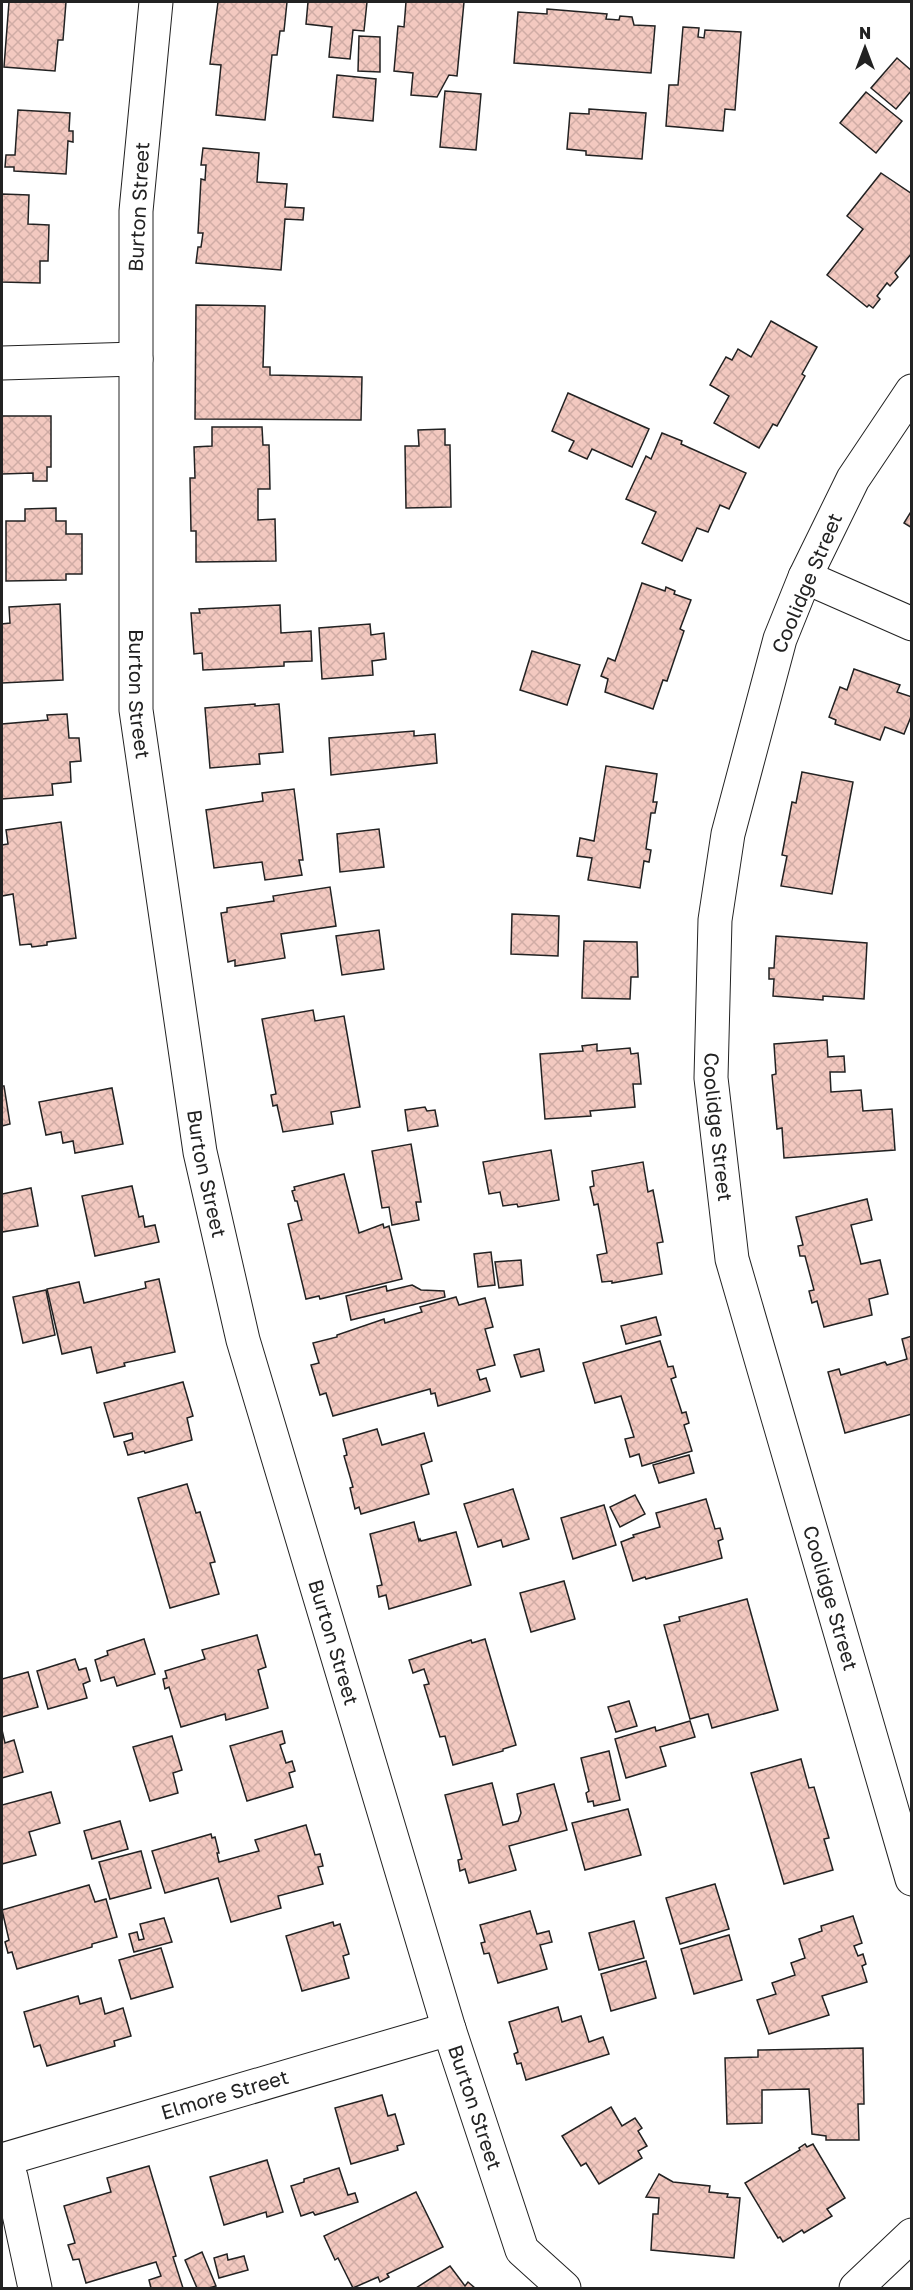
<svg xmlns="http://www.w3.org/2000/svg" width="913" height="2290" font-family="'Golos Text',sans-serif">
<defs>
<pattern id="building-cross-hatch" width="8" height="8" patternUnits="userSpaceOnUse" patternTransform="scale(1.5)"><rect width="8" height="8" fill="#f3c9c0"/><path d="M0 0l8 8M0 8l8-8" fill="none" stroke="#d0aca5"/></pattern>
</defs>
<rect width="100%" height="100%" fill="#fff"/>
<g fill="url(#building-cross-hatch)" stroke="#222" stroke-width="1.5">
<polygon points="9,2 66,2 63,40 58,40 55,71 4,67"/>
<polygon points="218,2 287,2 284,31 280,31 277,55 272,55 265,120 216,115 221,65 210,64"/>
<polygon points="308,2 367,2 364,31 353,30 350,59 329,57 332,27 306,24"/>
<polygon points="406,2 464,2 457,76 449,75 437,97 411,95 413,73 394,71 398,26 404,27"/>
<polygon points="547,9 607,14 606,19 619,20 620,16 632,17 634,25 655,26 651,73 514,63 518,12 547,14"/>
<polygon points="683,27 699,28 698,37 704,38 705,30 741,32 735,110 725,109 723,131 666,126 669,85 678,85"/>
<polygon points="359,36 380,37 380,72 358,71"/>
<polygon points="897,58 912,71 912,90 896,109 871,88"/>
<polygon points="337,75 376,79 373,121 333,117"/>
<polygon points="445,91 481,94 476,150 440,147"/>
<polygon points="866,92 902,121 876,153 840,123"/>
<polygon points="589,109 646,113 642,159 586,155 586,151 567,149 570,113 589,114"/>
<polygon points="18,110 70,113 69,131 73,131 73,142 68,141 66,174 14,171 14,167 5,167 6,155 15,155"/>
<polygon points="203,148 259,153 257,182 287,184 285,207 304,208 303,220 285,219 281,270 196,263 198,247 201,247 203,233 198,233 201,179 205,180 206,165 201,165"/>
<polygon points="881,173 912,194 912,253 895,273 898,277 890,286 887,283 877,296 880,299 873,308 869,305 867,307 827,275 863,229 847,216"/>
<polygon points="2,194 29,195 28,224 49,225 48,261 40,261 40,283 2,282"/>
<polygon points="196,305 265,306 263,367 270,367 270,375 362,377 361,420 195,419"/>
<polygon points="771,321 817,347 802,374 805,376 777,426 773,424 759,448 714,423 729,396 710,385 726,357 732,360 738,349 751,357"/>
<polygon points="568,393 649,429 632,467 592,449 587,459 569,451 574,441 552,431"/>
<polygon points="2,416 51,416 51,467 47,467 47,481 33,481 33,473 2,474"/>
<polygon points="212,427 262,427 263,445 269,445 270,489 258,489 258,520 275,519 276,561 196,562 196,531 191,531 190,478 195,478 194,447 212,446"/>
<polygon points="445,429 445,445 450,445 451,507 406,508 405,446 419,446 418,430"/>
<polygon points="662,433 682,441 681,444 746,473 729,509 720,505 708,532 697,528 682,561 642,543 656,512 626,499 646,456 651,459"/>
<polygon points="56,508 56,521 66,521 66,534 82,534 82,574 66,574 66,580 6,581 6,521 25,521 25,509"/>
<polygon points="912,510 912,528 904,523"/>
<polygon points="642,583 665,591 666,587 675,591 674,594 691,600 680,629 684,631 667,681 663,680 653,709 605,692 608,679 601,676 608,658 615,661"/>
<polygon points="60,604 63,680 2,683 2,624 10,623 9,607"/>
<polygon points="280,605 281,633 311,631 312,661 284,662 284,666 203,670 202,653 194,654 191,613 200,613 199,609"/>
<polygon points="370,624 371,635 384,633 386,659 372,661 373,675 322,679 319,628"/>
<polygon points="532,651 580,665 567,705 520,690"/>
<polygon points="854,669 900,685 897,692 912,697 912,714 904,734 885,727 880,740 835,724 836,720 829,717 840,687 847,690"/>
<polygon points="255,704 255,706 279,704 283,752 259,754 260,764 210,768 205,708"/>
<polygon points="67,714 69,738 79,738 81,761 70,762 71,782 52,784 53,795 2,799 2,724 48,720 47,715"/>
<polygon points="414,731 414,736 435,734 437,763 331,775 329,738"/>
<polygon points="606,766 657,774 653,802 657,802 655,813 651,813 646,849 651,850 649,862 644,861 640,888 588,880 592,858 577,856 580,838 594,841"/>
<polygon points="802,772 853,782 832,894 781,886 787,856 782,855 792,802 796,803"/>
<polygon points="294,789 303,860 299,860 302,875 265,880 262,862 214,868 206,810 263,801 262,793"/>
<polygon points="61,822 76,938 47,942 47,945 32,947 31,944 20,945 13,894 2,896 2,845 8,844 6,830"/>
<polygon points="379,829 384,867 340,872 337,834"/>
<polygon points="330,887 336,926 281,934 285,958 235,966 235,960 228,962 221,913 227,912 227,908 274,901 273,896"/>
<polygon points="512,914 559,916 558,956 511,954"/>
<polygon points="379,930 384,969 342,975 336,936"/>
<polygon points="776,936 867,943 864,999 823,996 823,1000 773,996 774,979 769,979 769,968 774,968"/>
<polygon points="584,941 637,942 638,977 631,977 630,999 582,998"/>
<polygon points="313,1010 315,1021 344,1016 360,1107 331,1112 333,1124 283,1132 277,1105 273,1106 271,1095 276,1094 262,1019"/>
<polygon points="827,1040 828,1057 844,1056 845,1072 830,1072 831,1092 861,1090 863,1111 892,1109 895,1150 784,1158 782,1128 777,1129 772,1075 776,1074 774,1044"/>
<polygon points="597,1044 597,1051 630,1048 631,1054 638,1053 641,1084 633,1084 635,1107 590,1111 591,1116 545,1119 540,1054 583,1051 582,1046"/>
<polygon points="2,1086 4,1086 10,1124 2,1126"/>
<polygon points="112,1088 123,1144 75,1153 73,1141 63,1143 61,1132 46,1135 39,1102"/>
<polygon points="425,1107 427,1111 435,1110 438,1126 408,1131 405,1110"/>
<polygon points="411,1144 421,1202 416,1202 419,1220 392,1225 389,1207 382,1208 372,1151"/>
<polygon points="551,1150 559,1200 518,1207 517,1204 503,1206 500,1192 489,1194 483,1162"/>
<polygon points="643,1162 648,1192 653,1190 663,1242 657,1243 662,1274 612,1283 612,1281 602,1282 597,1255 607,1253 598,1204 594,1205 590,1187 594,1186 592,1171"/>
<polygon points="344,1174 359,1233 383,1224 384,1228 389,1226 402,1279 320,1299 319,1296 306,1299 288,1224 302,1220 297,1201 295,1201 292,1191 295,1190 294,1187"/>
<polygon points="132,1186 139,1217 143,1216 145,1227 155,1225 159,1242 95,1256 82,1196"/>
<polygon points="31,1188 38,1226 2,1232 2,1194"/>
<polygon points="867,1199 872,1220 851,1225 861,1264 880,1260 888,1294 869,1299 872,1315 824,1327 817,1301 812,1303 809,1291 814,1290 805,1256 800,1256 798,1246 803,1245 796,1217"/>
<polygon points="491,1252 495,1285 478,1287 474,1254"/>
<polygon points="521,1260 523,1285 499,1288 495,1262"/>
<polygon points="159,1279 175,1352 124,1363 125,1366 97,1373 91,1347 62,1354 47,1289 79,1282 84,1303 146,1288 145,1282"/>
<polygon points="412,1285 421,1290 444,1291 445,1297 351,1320 346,1296 386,1286 387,1291"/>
<polygon points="46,1290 55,1335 23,1343 13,1297"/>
<polygon points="456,1297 459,1305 485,1298 493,1327 485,1329 495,1365 477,1370 480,1380 486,1378 490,1391 438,1406 435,1393 431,1394 430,1389 333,1416 326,1393 320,1395 311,1365 319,1363 313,1343 337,1337 337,1335 384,1319 385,1323 422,1312 420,1307"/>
<polygon points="656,1317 661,1335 626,1344 621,1326"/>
<polygon points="912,1336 912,1414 845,1433 828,1372 839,1369 841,1375 885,1362 887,1365 907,1359 902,1339"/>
<polygon points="660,1341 668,1367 673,1366 676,1377 671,1379 682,1413 686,1412 689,1423 684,1425 692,1451 642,1466 639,1454 630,1457 625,1439 634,1437 621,1396 595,1403 583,1363"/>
<polygon points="539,1349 544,1371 521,1377 514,1355"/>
<polygon points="183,1382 193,1416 187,1418 192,1440 145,1453 144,1451 128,1455 124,1442 133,1439 132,1433 114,1437 104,1403"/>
<polygon points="377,1429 382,1445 424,1433 432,1461 421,1465 429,1494 361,1514 359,1507 355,1509 350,1488 353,1487 344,1456 347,1455 343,1439"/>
<polygon points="689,1455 694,1473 659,1483 653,1465"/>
<polygon points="187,1484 196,1513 200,1512 215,1562 210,1563 219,1594 170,1608 138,1498"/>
<polygon points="513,1489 529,1539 503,1547 501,1540 478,1547 464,1504"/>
<polygon points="635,1495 645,1514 620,1527 610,1507"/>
<polygon points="706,1499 715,1529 720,1528 723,1539 718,1541 722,1558 646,1579 645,1577 633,1581 621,1542 634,1537 633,1535 660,1527 656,1513"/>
<polygon points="604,1505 616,1545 573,1559 561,1518"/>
<polygon points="414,1522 419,1541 420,1539 421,1541 456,1532 471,1585 389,1609 386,1595 379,1597 377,1586 382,1585 370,1534"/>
<polygon points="564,1581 575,1619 531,1632 520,1593"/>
<polygon points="747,1599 778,1710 712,1728 708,1714 690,1719 664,1625 680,1621 679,1617"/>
<polygon points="257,1635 266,1667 258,1670 268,1708 226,1720 225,1714 181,1727 169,1687 165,1689 163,1679 167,1678 165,1671 205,1659 202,1650"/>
<polygon points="144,1639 155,1674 117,1686 114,1677 101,1681 95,1660 108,1655 107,1651"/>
<polygon points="485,1639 516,1745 503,1749 503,1751 453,1765 445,1736 440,1737 424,1685 429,1684 424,1669 413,1673 409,1660 471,1640 472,1643"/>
<polygon points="75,1659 79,1670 86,1668 90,1681 83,1684 87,1698 48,1709 37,1671"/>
<polygon points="28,1672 38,1707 2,1717 2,1679"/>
<polygon points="629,1701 637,1726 616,1732 608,1707"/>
<polygon points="690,1721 695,1737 660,1747 666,1766 626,1778 615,1739 655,1727 656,1731"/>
<polygon points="2,1730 5,1743 14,1740 23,1772 2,1778"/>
<polygon points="282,1731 285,1743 280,1745 286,1763 292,1761 295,1771 289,1773 293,1787 247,1801 230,1746"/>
<polygon points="172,1736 182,1770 173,1773 178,1793 150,1801 133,1747"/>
<polygon points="609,1751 620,1800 594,1806 593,1801 588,1802 586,1793 589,1791 581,1758"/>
<polygon points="801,1759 809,1788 814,1787 829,1838 824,1839 833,1870 784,1884 751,1773"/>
<polygon points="492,1783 503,1825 518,1821 521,1813 517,1794 554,1784 567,1830 509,1846 516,1870 469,1883 465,1869 460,1871 458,1860 462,1859 445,1795"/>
<polygon points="51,1792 60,1823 29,1832 36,1855 2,1864 2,1805"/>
<polygon points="628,1809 641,1855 585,1870 572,1823"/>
<polygon points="120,1821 128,1849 92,1859 84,1831"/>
<polygon points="306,1825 315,1855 320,1854 323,1866 318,1867 323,1884 278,1896 281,1908 231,1922 218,1878 165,1893 152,1851 211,1834 212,1838 215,1837 219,1853 217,1853 219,1862 259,1851 255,1840"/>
<polygon points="141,1851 151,1888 110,1899 99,1862"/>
<polygon points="715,1884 729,1929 680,1944 666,1898"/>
<polygon points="89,1885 95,1902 106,1899 117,1937 92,1944 92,1947 17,1969 12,1952 8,1953 5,1942 9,1940 2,1910"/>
<polygon points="530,1911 537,1934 549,1931 552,1942 540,1945 547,1969 498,1983 489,1953 484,1954 481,1943 485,1942 480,1925"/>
<polygon points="853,1916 862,1943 854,1946 858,1956 863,1954 866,1964 862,1966 867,1982 822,1996 829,2015 769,2034 757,2000 776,1994 772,1983 795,1975 791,1963 805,1958 799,1939 822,1931 821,1926"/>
<polygon points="164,1918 172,1942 134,1952 129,1934 137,1932 139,1940 144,1939 140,1924"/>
<polygon points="634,1921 644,1958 599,1970 589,1933"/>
<polygon points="333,1922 334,1926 340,1924 349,1954 343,1956 349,1978 302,1991 286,1936"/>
<polygon points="729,1935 742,1980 694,1994 681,1949"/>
<polygon points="161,1948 173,1987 131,1999 119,1960"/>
<polygon points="646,1961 656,1998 611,2011 601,1974"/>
<polygon points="78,1996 80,2004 101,1998 105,2014 123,2008 131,2036 114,2041 115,2046 47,2066 40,2045 34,2047 24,2012"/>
<polygon points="558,2007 562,2022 581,2016 589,2042 603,2037 609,2054 526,2080 521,2063 517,2064 514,2054 518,2052 509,2022"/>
<polygon points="863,2048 864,2104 858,2104 859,2140 826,2140 826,2136 812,2134 809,2089 762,2090 762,2123 727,2124 725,2058 758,2057 758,2050"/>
<polygon points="382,2095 388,2116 395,2114 404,2144 397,2146 398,2150 351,2164 335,2108"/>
<polygon points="611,2107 622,2126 635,2118 642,2128 638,2131 647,2146 638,2151 642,2158 599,2184 586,2163 581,2166 562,2136"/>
<polygon points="805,2144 807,2147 813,2144 845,2198 827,2209 832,2216 804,2233 802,2230 783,2242 780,2237 778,2238 745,2183 800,2150 799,2148"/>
<polygon points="267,2160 283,2212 267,2217 266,2212 224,2225 210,2177"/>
<polygon points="149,2166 176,2256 173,2257 183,2288 151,2288 149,2280 161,2276 156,2262 86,2283 79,2259 73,2260 68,2245 75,2243 64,2206 111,2192 107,2178"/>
<polygon points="339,2168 348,2195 355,2193 358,2202 315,2215 313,2212 301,2216 291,2186 304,2182 304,2179"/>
<polygon points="659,2174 673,2182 710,2186 709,2192 728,2194 727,2197 740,2198 734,2258 651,2250 653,2214 658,2214 659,2198 646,2197"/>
<polygon points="416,2192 443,2247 387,2274 389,2277 380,2282 378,2277 353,2288 338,2258 335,2260 324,2236"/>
<polygon points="202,2252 216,2286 209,2288 197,2288 185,2260"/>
<polygon points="227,2254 228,2260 244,2256 248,2270 219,2278 214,2258"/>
<polygon points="450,2266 465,2286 468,2282 475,2288 416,2288"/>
</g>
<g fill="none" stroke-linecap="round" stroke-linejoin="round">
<defs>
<g id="minor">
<path id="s1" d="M 156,2 L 136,211 L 136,710 L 200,1152 L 243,1340 L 449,2029 L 522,2250 L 564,2288"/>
<polyline points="2,363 136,359"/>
<path id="s2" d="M 912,391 L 853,479 L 805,577 L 780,639 L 728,834 L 715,920 L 711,1078 L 732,1259 L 912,1879"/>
<polyline points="805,577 912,624"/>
<path id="s3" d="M 2,2160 L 449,2029"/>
<polyline points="11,2177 35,2288"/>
<polyline points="856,2288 912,2235"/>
</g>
</defs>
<use href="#minor" stroke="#222" stroke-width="35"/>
<use href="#minor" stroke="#fff" stroke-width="33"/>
</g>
<g text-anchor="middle" stroke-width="4.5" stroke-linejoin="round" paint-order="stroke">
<g font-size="20" fill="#222" stroke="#fff">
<text transform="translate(139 207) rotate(-87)" y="7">Burton Street</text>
<text transform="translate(807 583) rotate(-67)" y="7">Coolidge Street</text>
<text dy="7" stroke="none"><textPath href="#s1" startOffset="693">Burton Street</textPath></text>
<text dy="7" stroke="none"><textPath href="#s2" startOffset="778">Coolidge Street</textPath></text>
<text dy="7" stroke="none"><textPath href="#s1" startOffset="1178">Burton Street</textPath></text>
<text dy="7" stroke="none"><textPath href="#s2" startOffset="1264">Coolidge Street</textPath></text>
<text dy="7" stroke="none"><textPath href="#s1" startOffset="1664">Burton Street</textPath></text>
<text dy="7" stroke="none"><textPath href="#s3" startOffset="232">Elmore Street</textPath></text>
<text dy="7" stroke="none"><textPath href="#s1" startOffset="2150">Burton Street</textPath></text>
</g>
</g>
<rect width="913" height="2290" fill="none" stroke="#222222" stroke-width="6"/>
<g transform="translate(865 48)" stroke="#ffffff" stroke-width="4.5" paint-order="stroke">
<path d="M0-4.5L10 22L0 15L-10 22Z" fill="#222222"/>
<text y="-9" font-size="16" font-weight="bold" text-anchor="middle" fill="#222222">N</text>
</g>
</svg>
